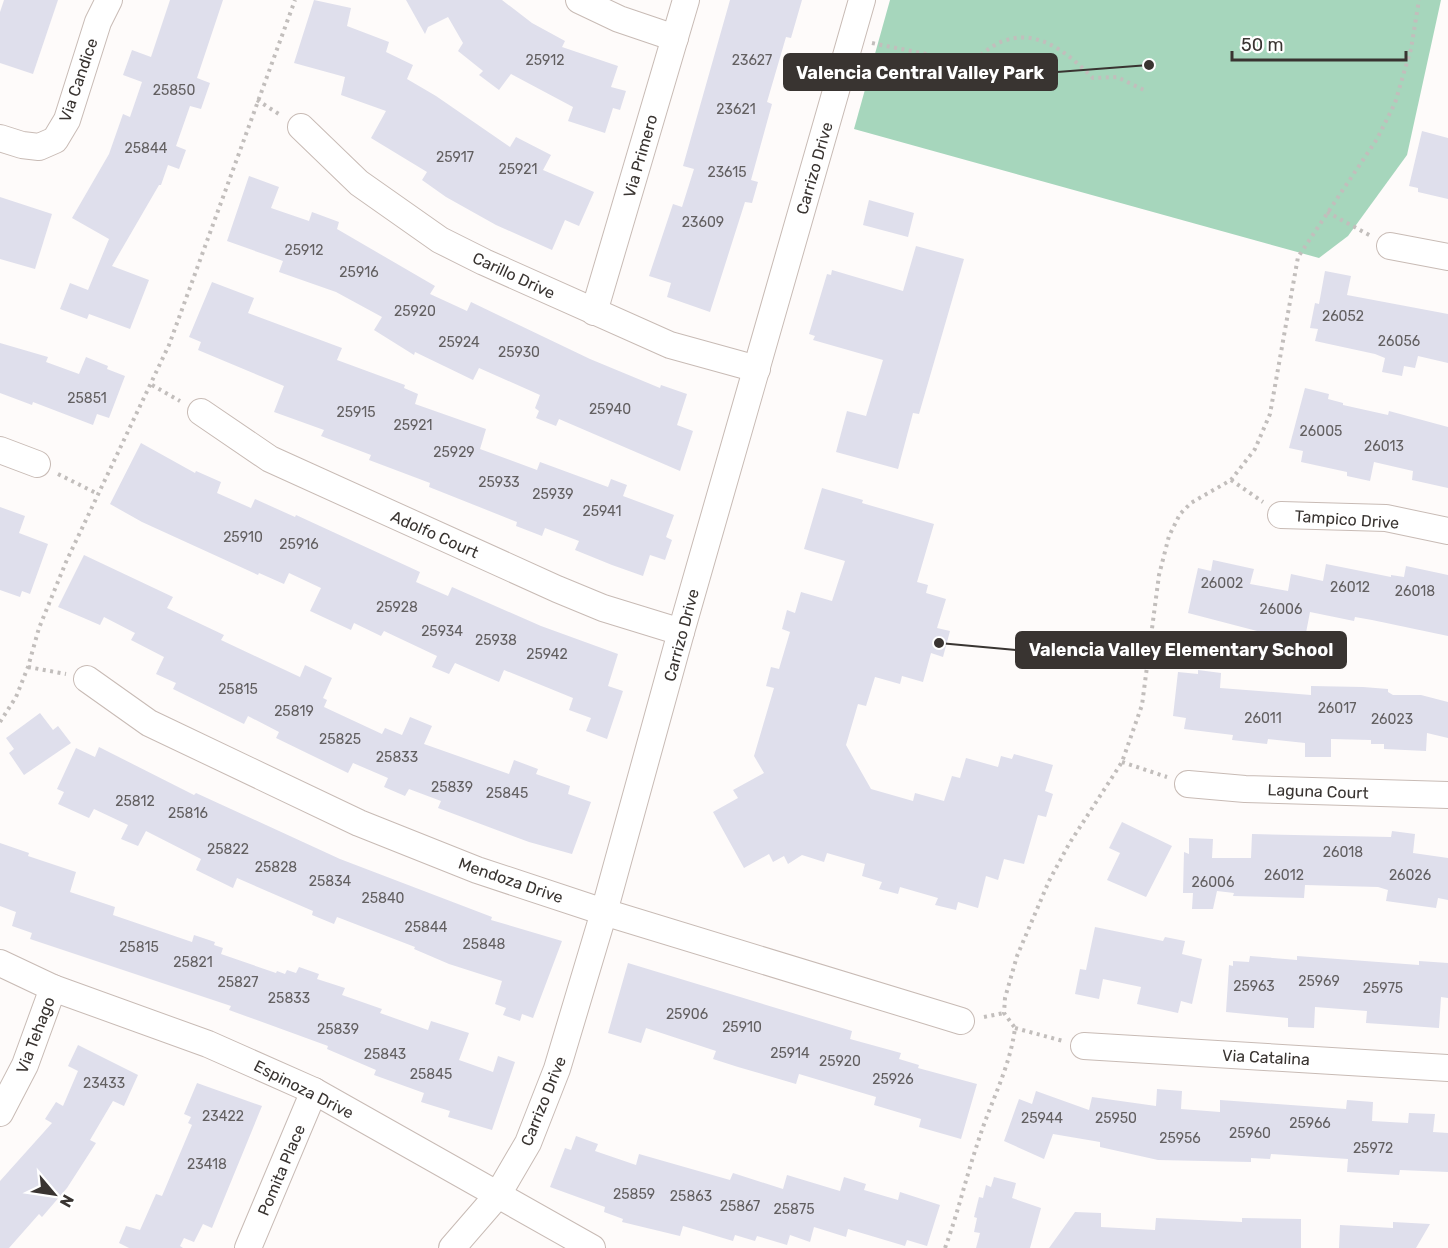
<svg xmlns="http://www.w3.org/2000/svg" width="1448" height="1248" font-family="Rubik,sans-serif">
<rect width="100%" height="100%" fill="#fefbfa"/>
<polygon fill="#a6d6bc" points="890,0 1441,0 1407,155 1348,236 1319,258 854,129"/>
<g fill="#dfdfec">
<polygon points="4,0 58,0 33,74 0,63 0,12"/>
<polygon points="170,0 223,0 197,78 210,83 201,109 190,106 176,146 186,150 179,169 168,165 161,185 159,185 112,266 149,280 130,329 89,314 87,319 60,309 70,283 88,290 109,239 72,218 109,154 123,114 130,117 142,82 123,75 132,50 151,57"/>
<polygon points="314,0 351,8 347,26 389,42 386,52 413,65 407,79 436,96 510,147 516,137 551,155 543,170 594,192 579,226 565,220 552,250 496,225 446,197 422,180 427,172 371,138 386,111 341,95 345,77 294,63"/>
<polygon points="406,0 502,0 532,23 565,41 562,47 618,66 611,87 626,91 620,110 613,108 605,133 568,121 573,107 511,74 499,90 479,75 483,71 458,51 463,43 448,17 428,27 425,34"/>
<polygon points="730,0 802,0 791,38 786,37 767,102 772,104 751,180 758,182 752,203 745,202 710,312 667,297 671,283 649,276 673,204 682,207 694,169 683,166"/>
<polygon points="1422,131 1448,138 1448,199 1418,192 1418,188 1409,186"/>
<polygon points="249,176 279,187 271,208 309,221 312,212 339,222 337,229 435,286 430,294 467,311 471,302 590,359 660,388 661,385 687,394 677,425 693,431 680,471 559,419 556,426 536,418 539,411 535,408 540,395 479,368 473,380 415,352 414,355 374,330 382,317 336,292 279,272 283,261 227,241"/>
<polygon points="0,197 52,214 35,269 0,259"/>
<polygon points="869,200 914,213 908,237 863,225"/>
<polygon points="916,246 964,259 919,414 913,413 898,469 836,452 847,411 866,416 883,360 813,340 815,336 809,334 827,274 831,275 832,270 903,291"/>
<polygon points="1325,271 1351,276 1347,295 1448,314 1448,363 1418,356 1415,368 1404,366 1402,376 1382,372 1385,358 1375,354 1315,341 1318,329 1310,328 1315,303 1319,304"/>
<polygon points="212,282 254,298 248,313 342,348 337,360 405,385 404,388 418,394 415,404 486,429 480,449 537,470 540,462 608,487 611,479 627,485 623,496 674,515 666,537 672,540 665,560 650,555 643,576 612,565 575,550 579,541 545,528 542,536 516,526 517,522 429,487 430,483 369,460 371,455 321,436 324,430 274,412 284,386 198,350 201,342 189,337"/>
<polygon points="0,343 48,357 46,362 79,374 86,357 108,366 107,369 125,376 109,418 97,414 93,425 33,402 32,405 0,393"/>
<polygon points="1305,388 1329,394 1328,399 1343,403 1343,405 1388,415 1389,411 1448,427 1448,488 1412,480 1413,471 1374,462 1370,481 1347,476 1347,472 1301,462 1303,451 1289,448"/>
<polygon points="141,443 195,473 196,471 221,482 217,493 251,508 255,499 295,517 296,515 420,572 416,582 448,596 452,587 541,626 618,654 608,686 623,691 607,739 586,731 591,718 569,710 573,698 504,670 499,682 455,663 449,674 432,667 437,656 384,631 381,636 354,623 351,630 310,611 321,588 289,573 284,584 259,573 258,575 142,522 110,504"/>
<polygon points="822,488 863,500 862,503 934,524 917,582 928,585 926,593 946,599 937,628 950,631 943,657 931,653 923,682 902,676 900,684 875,677 866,706 858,704 846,745 871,789 913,801 915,793 944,801 952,776 960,778 966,758 998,767 1001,756 1012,759 1014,754 1053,765 1045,791 1053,794 1046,817 1038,815 1024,864 1004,859 998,880 986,876 978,908 958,902 956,910 935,905 938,898 900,887 898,894 879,889 882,882 862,876 865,864 827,853 824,862 802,855 788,864 784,856 773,862 769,854 744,868 713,812 738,798 733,790 764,773 754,756 774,688 766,686 771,667 779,669 790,632 782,629 787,610 795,613 801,592 832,601 845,561 804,549"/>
<polygon points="0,507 25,516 19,533 48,544 30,594 22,591 20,597 0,590"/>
<polygon points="84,555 173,597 167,608 224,635 221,640 300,677 305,665 332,678 323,698 327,700 324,707 382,734 385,728 402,735 410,717 432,726 424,744 509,774 514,760 538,769 536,774 570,786 568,794 591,802 572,854 529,842 438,808 441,801 409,789 405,796 384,787 388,778 353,763 348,773 276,738 279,732 248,716 244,724 173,689 176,683 156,674 164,657 131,640 135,633 104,617 100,625 58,607"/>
<polygon points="1213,560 1254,569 1250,584 1288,591 1291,574 1323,581 1326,564 1391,577 1391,575 1404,577 1406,566 1448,575 1448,636 1372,620 1355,617 1354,621 1310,612 1305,638 1293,635 1292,643 1256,635 1257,631 1188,613 1198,568 1211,571"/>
<polygon points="1198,670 1221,673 1220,688 1311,695 1311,686 1363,687 1388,689 1388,692 1393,695 1421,695 1448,702 1448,738 1427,733 1426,751 1384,749 1384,744 1371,744 1371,740 1331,739 1331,757 1305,757 1305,743 1268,739 1267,744 1232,740 1233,735 1184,729 1186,718 1173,716 1178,672 1198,674"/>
<polygon points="40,713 53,730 58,726 71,743 24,775 9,753 14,749 6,738"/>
<polygon points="99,747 194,795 196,793 340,859 492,917 491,920 562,941 533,1018 522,1014 520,1021 503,1015 506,1008 495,1004 502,981 449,964 414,949 415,947 337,917 334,924 312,915 313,911 237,878 233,888 196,870 201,859 146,831 138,846 121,839 128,825 94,809 89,818 58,804 64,792 57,789 76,748 95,757"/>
<polygon points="1122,822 1172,846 1146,897 1107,880 1120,853 1109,848"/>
<polygon points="1392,831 1415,834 1413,853 1448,858 1448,900 1438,898 1436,908 1386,901 1388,890 1378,887 1305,885 1304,898 1233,896 1234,893 1217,891 1213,909 1192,909 1193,893 1183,893 1184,852 1189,854 1189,838 1213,839 1212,858 1251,858 1252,834 1391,837"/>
<polygon points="0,843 29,853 28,856 76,872 70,892 115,907 113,915 192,942 194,935 215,942 214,945 223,948 221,954 276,973 277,971 285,974 287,970 296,973 299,967 319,974 317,979 345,988 342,995 382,1009 380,1013 428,1030 431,1021 469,1033 459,1060 493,1072 498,1056 515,1062 492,1130 448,1117 450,1111 421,1102 424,1093 374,1075 376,1070 327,1049 328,1046 229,1010 231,1006 30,939 32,933 12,926 16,912 0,906"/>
<polygon points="1095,927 1163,941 1165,937 1185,941 1182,954 1202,959 1192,1004 1181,1001 1178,1013 1137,1004 1141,987 1103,979 1099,999 1075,994 1080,969 1086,970"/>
<polygon points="1250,956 1297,960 1297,956 1419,965 1419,961 1448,963 1448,998 1441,997 1439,1028 1366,1023 1367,1011 1315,1007 1314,1028 1288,1027 1288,1018 1226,1012 1229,965 1233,966 1233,961 1249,962"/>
<polygon points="628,963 852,1031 850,1039 901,1053 899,1059 919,1065 918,1068 977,1084 961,1139 919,1127 921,1119 874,1105 876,1097 799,1074 796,1084 738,1067 713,1059 716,1051 646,1028 641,1043 608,1033"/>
<polygon points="78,1045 138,1075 124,1106 113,1101 90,1140 96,1143 67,1188 42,1217 39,1214 9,1248 0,1248 0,1181 52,1123 45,1119 56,1102 63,1106 78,1071 68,1066"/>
<polygon points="197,1083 262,1106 212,1228 203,1224 194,1242 184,1238 180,1246 183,1248 129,1248 119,1243 126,1226 140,1230 156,1194 162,1196 192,1125 188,1123 191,1117 184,1114"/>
<polygon points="1157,1089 1182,1091 1181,1109 1220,1112 1220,1100 1346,1109 1347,1100 1373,1102 1372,1121 1408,1123 1409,1113 1435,1114 1433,1132 1448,1133 1448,1172 1400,1170 1399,1175 1347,1172 1348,1159 1271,1154 1270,1159 1251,1158 1251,1162 1158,1160 1100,1147 1100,1142 1053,1134 1044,1159 1004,1141 1019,1099 1032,1104 1036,1091 1089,1110 1092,1097 1156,1106"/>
<polygon points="576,1136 598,1144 595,1151 636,1165 639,1154 730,1180 733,1173 783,1189 787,1175 840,1191 844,1177 866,1184 864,1190 898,1200 900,1192 940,1205 927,1246 907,1240 905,1246 848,1229 846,1237 814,1227 810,1242 790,1235 787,1245 757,1236 755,1241 735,1235 733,1241 683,1226 680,1236 622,1222 623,1219 604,1212 605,1207 550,1187 565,1148 571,1150"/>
<polygon points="994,1177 1016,1183 1012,1198 1041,1208 1030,1248 976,1248 980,1233 974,1232 977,1218 974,1217 979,1197 983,1198 986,1185 991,1187"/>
<polygon points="1075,1212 1101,1213 1101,1227 1155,1230 1156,1218 1242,1222 1242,1218 1301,1219 1301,1248 1049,1248"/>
<polygon points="1393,1222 1430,1224 1416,1248 1339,1248 1340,1225 1393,1228"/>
</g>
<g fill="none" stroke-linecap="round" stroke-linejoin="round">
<defs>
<g id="minor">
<polyline points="579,0 619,19 675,38"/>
<polyline points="301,127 359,183 440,240 484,262 670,345 757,369"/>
<polyline points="0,138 22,145 39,147 55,140 67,120 98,22 109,0"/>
<polyline points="1390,246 1448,257"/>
<polyline points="594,312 686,0"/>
<polyline points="201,412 270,459 557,589 603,608 681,632"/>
<polyline points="0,450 37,464"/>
<polyline points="1281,515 1386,518 1448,531"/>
<polyline points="87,679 149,723 359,823 477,870 604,912 961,1021"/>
<polyline points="1188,784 1245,789 1448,795"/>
<polyline points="0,963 53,988 208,1044 314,1091 592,1248"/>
<polyline points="1084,1046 1448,1068"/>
<polyline points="0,1113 25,1065 53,988"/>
<polyline points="248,1248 314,1091"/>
<polyline points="452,1248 497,1196 528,1143 557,1069 604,912 681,632 862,0"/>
</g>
</defs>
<use href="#minor" stroke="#c8bbb5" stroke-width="28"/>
<g stroke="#c2bebc" stroke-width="4" stroke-dasharray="3 4.5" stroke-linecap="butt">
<path d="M 872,43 C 890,47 908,50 926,54 C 939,57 952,63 966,62 C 977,61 984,51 993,46 C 1032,23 1066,51 1093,78 L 1117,77 L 1146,91"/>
<polyline points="257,100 282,116"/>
<polyline points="1327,212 1371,236"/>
<polyline points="152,385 180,401"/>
<polyline points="58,474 98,494"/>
<polyline points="1231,480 1263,502"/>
<polyline points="28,667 66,674"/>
<polyline points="0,722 16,697 28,667 39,628 66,562 169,345 295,0"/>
<polyline points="1122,762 1167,777"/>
<polyline points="984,1017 1004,1013"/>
<polyline points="1015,1028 1063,1041"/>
<path d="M 945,1248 C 958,1213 966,1177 978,1142 C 990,1103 1010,1068 1015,1028 L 1004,1013 L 1005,998 L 1017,956 L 1049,881 L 1069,844 L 1122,762 L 1142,705 L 1159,575 L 1169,536 L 1180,514 L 1191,503 L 1231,480 L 1255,449 L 1270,414 L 1298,257 L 1377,139 L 1395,103 L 1411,49 L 1419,0"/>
</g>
<use href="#minor" stroke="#fff" stroke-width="26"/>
</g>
<g text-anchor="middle" stroke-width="4.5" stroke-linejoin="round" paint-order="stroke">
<g font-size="14" fill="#625f60">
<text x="545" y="65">25912</text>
<text x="752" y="65">23627</text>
<text x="174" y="95">25850</text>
<text x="736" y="114">23621</text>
<text x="146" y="153">25844</text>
<text x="455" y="162">25917</text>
<text x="518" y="174">25921</text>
<text x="727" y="177">23615</text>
<text x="703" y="227">23609</text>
<text x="304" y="255">25912</text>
<text x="359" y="277">25916</text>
<text x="415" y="316">25920</text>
<text x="1343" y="321">26052</text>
<text x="1399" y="346">26056</text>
<text x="459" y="347">25924</text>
<text x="519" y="357">25930</text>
<text x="87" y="403">25851</text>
<text x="610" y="414">25940</text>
<text x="356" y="417">25915</text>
<text x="413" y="430">25921</text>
<text x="1321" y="436">26005</text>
<text x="1384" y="451">26013</text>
<text x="454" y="457">25929</text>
<text x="499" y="487">25933</text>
<text x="553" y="499">25939</text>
<text x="602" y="516">25941</text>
<text x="243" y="542">25910</text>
<text x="299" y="549">25916</text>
<text x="1222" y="588">26002</text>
<text x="1350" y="592">26012</text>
<text x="1415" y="596">26018</text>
<text x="397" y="612">25928</text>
<text x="1281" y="614">26006</text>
<text x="442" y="636">25934</text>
<text x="496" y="645">25938</text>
<text x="547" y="659">25942</text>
<text x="238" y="694">25815</text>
<text x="1337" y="713">26017</text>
<text x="294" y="716">25819</text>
<text x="1263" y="723">26011</text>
<text x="1392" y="724">26023</text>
<text x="340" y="744">25825</text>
<text x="397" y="762">25833</text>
<text x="452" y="792">25839</text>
<text x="507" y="798">25845</text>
<text x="135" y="806">25812</text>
<text x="188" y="818">25816</text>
<text x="228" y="854">25822</text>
<text x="1343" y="857">26018</text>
<text x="276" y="872">25828</text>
<text x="1284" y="880">26012</text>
<text x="1410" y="880">26026</text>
<text x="330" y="886">25834</text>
<text x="1213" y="887">26006</text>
<text x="383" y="903">25840</text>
<text x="426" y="932">25844</text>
<text x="484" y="949">25848</text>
<text x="139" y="952">25815</text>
<text x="193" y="967">25821</text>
<text x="1319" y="986">25969</text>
<text x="238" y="987">25827</text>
<text x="1254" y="991">25963</text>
<text x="1383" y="993">25975</text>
<text x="289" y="1003">25833</text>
<text x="687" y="1019">25906</text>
<text x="742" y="1032">25910</text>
<text x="338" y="1034">25839</text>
<text x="790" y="1058">25914</text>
<text x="385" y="1059">25843</text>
<text x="840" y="1066">25920</text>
<text x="431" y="1079">25845</text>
<text x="893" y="1084">25926</text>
<text x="104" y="1088">23433</text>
<text x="223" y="1121">23422</text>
<text x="1042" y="1123">25944</text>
<text x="1116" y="1123">25950</text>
<text x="1310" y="1128">25966</text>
<text x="1250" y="1138">25960</text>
<text x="1180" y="1143">25956</text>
<text x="1373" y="1153">25972</text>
<text x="207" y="1169">23418</text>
<text x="634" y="1199">25859</text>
<text x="691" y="1201">25863</text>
<text x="740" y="1211">25867</text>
<text x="794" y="1214">25875</text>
</g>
<g font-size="16" fill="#393431" stroke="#fff">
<text transform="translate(78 80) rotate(-71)" y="6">Via Candice</text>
<text transform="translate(640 156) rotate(-74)" y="6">Via Primero</text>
<text transform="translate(814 168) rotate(-74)" y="6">Carrizo Drive</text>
<text transform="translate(514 275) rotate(25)" y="6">Carillo Drive</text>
<text transform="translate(1347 519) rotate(4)" y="6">Tampico Drive</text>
<text transform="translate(435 534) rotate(24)" y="6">Adolfo Court</text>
<text transform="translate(681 635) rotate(-75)" y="6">Carrizo Drive</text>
<text transform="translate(1318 791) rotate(2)" y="6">Laguna Court</text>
<text transform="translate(511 880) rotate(19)" y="6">Mendoza Drive</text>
<text transform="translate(35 1035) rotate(-69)" y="6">Via Tehago</text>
<text transform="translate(1266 1057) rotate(3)" y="6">Via Catalina</text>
<text transform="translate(304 1089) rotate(27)" y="6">Espinoza Drive</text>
<text transform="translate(543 1101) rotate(-68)" y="6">Carrizo Drive</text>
<text transform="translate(281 1170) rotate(-67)" y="6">Pomita Place</text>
</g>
</g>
<path fill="none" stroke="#393431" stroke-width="2" d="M1149 65L1057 72M939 643L1016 650"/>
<g fill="#393431" stroke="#fff" stroke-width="2">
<circle cx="1149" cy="65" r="6"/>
<circle cx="939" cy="643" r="6"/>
</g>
<g fill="#393431" stroke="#393431" stroke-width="2">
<rect x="784" y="54" width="273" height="36" rx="6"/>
<rect x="1016" y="632" width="330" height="36" rx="6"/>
</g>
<g font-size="18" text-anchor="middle" font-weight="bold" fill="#fff">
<text x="920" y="79">Valencia Central Valley Park</text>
<text x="1181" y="656">Valencia Valley Elementary School</text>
</g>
<g transform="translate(54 1194) rotate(119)" stroke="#ffffff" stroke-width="4.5" paint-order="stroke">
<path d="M0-4.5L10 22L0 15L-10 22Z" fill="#393431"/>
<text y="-9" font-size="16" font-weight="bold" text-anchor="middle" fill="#393431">N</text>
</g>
<path d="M1232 51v9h174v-9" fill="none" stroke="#393431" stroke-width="3"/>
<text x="1241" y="51" font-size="18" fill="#393431" stroke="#ffffff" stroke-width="4.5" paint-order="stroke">50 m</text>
</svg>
